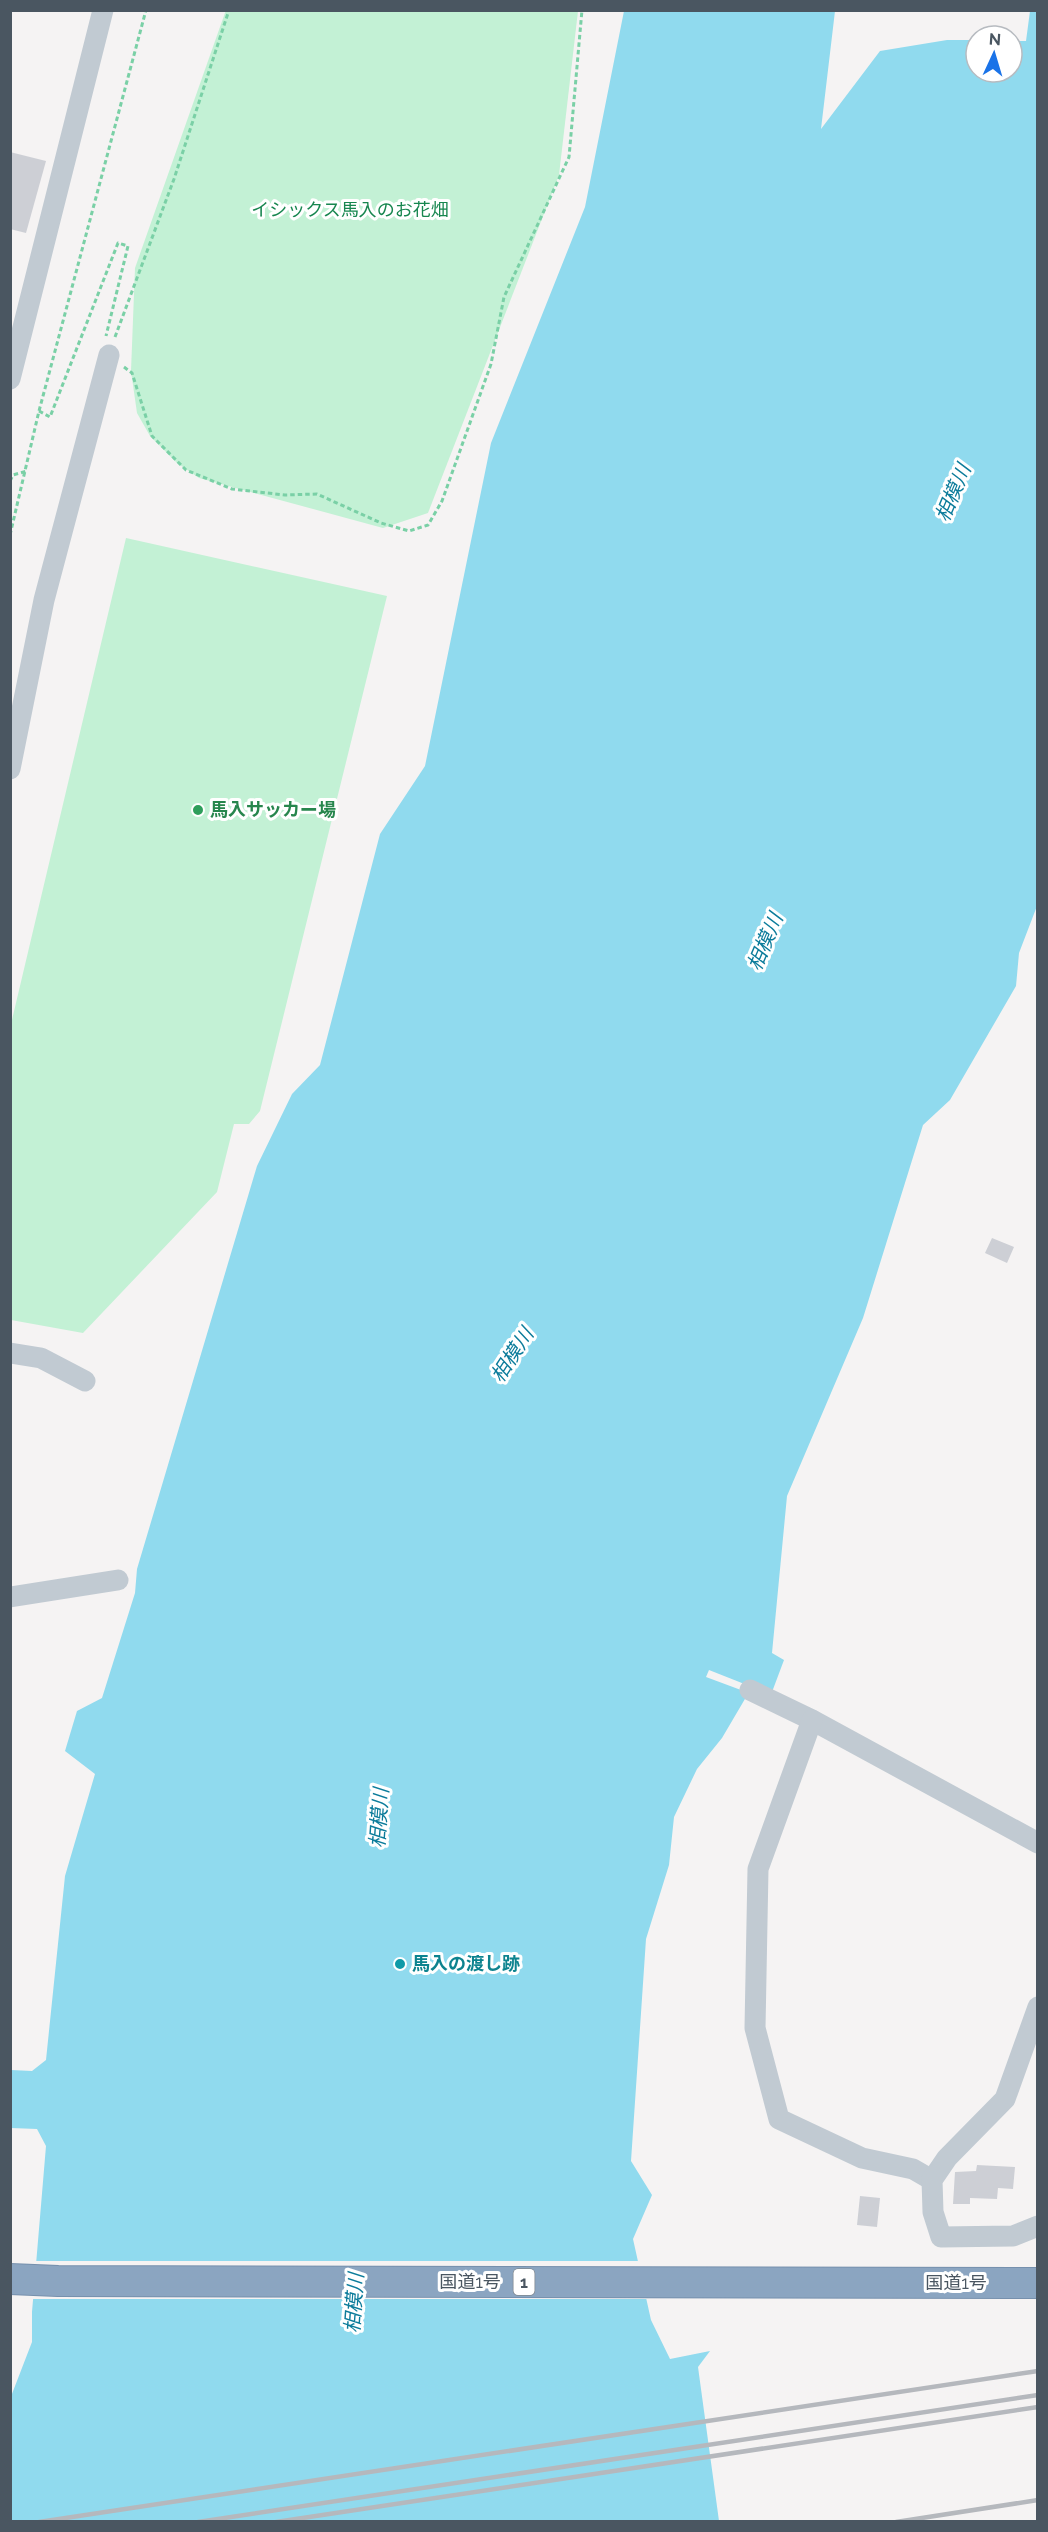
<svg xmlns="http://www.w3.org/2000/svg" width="1048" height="2532" font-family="Raleway,'Noto Sans JP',sans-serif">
<rect width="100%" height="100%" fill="#f5f3f3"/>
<g fill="#c3f1d5">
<polygon points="226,10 578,11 559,175 428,513 383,528 199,478 177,463 150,436 137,413 131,371 135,268"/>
<polygon points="126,538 387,596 260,1111 249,1124 234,1124 217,1192 83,1333 11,1320 11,1024"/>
</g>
<polygon fill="#90daee" points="624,11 835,11 821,129 880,51 947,40 976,40 976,72 1012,72 1012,41 1026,41 1030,11 1037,11 1037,906 1019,953 1016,986 950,1100 923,1125 863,1318 787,1496 772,1653 784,1660 772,1692 752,1687 722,1738 697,1769 674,1817 669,1865 646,1939 631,2161 652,2195 633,2239 651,2320 670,2359 710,2351 698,2367 719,2521 11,2521 10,2399 32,2342 32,2312 46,2146 37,2129 11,2128 11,2070 32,2071 46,2060 65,1876 95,1774 65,1751 77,1711 102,1698 135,1593 137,1569 257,1166 292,1094 320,1065 380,834 425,766 491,443 585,207"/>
<g fill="#f5f3f3">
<polygon points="709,1670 752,1687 749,1693 706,1677"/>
<polygon points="33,2261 641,2261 649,2299 30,2299"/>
</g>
<g fill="#cdcfd5">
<polygon points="10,152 46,161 26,233 10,229"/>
<polygon points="992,1238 1014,1247 1007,1263 985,1253"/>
<polygon points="977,2165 1015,2167 1013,2189 998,2188 997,2199 970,2198 970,2204 953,2204 955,2172 976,2171"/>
<polygon points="860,2196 880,2198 877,2227 857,2225"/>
</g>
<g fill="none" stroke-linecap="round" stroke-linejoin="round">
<defs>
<polyline id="highway" points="10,2279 58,2281 1038,2283"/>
</defs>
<use href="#highway" stroke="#7690ad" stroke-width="32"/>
<g stroke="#7ad0a6" stroke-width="3" stroke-dasharray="4.5 3" stroke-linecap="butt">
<polyline points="115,337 174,179 229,10"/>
<polyline points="124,367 132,373 152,436 186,470 232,489 285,495 317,494 381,523 409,531 428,525 442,501 491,364 504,297 569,157 582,10"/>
<polyline points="39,411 50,417 118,243 128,246 106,336"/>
<polyline points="10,481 13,475 27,471"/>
<polyline points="10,535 39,411 146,10"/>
</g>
<g stroke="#c1cad2" stroke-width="21">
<polyline points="10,379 103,10"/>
<polyline points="10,769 44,600 109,355"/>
<polyline points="10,1353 41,1358 85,1381"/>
<polyline points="10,1597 118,1580"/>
<polyline points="750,1690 812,1720 1038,1843"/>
<polyline points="812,1720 758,1869 755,2028 779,2119 862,2158 913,2169 932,2180"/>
<polyline points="1038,2007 1005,2099 947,2158 932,2180 933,2212 941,2237 1013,2236 1038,2226"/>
</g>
<use href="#highway" stroke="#8ba5c1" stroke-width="30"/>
<g stroke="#b5b8bd" stroke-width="4.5">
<polyline points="39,2522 1038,2371"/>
<polyline points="198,2522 1038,2395"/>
<polyline points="276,2522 1038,2407"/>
<polyline points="896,2522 1038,2500"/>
</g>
</g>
<circle fill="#2e9e5b" stroke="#fff" stroke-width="2" cx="198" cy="810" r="6"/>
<circle fill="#0f9aa8" stroke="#fff" stroke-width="2" cx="400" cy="1964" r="6"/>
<g text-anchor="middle" stroke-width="6" stroke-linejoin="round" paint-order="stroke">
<rect fill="#fff" stroke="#808990" stroke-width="1.5" x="513.5" y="2269" width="21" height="26" rx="4.5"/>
<g font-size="16" font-weight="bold" fill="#4a5661">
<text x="524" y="2288">1</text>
</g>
<g font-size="18" fill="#17864f" stroke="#fff">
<text x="350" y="216">イシックス馬入のお花畑</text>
</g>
<g font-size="18" font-weight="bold" fill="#27864d" stroke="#fff" text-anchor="start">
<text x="210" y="816">馬入サッカー場</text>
</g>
<g font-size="18" font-weight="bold" fill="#0d838f" stroke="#fff" text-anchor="start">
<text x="412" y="1970">馬入の渡し跡</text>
</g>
<g font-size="18" fill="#4a5661" stroke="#fff">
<text x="470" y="2288">国道1号</text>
<text x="956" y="2289">国道1号</text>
</g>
<g font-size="20" font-style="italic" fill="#0c7c9b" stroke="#fff">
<text transform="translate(953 493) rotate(-67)" y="7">相模川</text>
<text transform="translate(765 942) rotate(-67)" y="7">相模川</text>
<text transform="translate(512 1355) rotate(-57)" y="7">相模川</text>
<text transform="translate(379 1818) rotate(-86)" y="7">相模川</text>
<text transform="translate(354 2303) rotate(-86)" y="7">相模川</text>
</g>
</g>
<rect width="1048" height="2532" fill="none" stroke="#4a5661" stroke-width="24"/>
<g transform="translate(994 54) rotate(4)"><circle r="28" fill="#ffffff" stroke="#b7bbc0" stroke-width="1.5"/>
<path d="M0-4.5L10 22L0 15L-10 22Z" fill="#1a73e8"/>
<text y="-9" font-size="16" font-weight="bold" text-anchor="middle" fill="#4a5661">N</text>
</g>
</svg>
